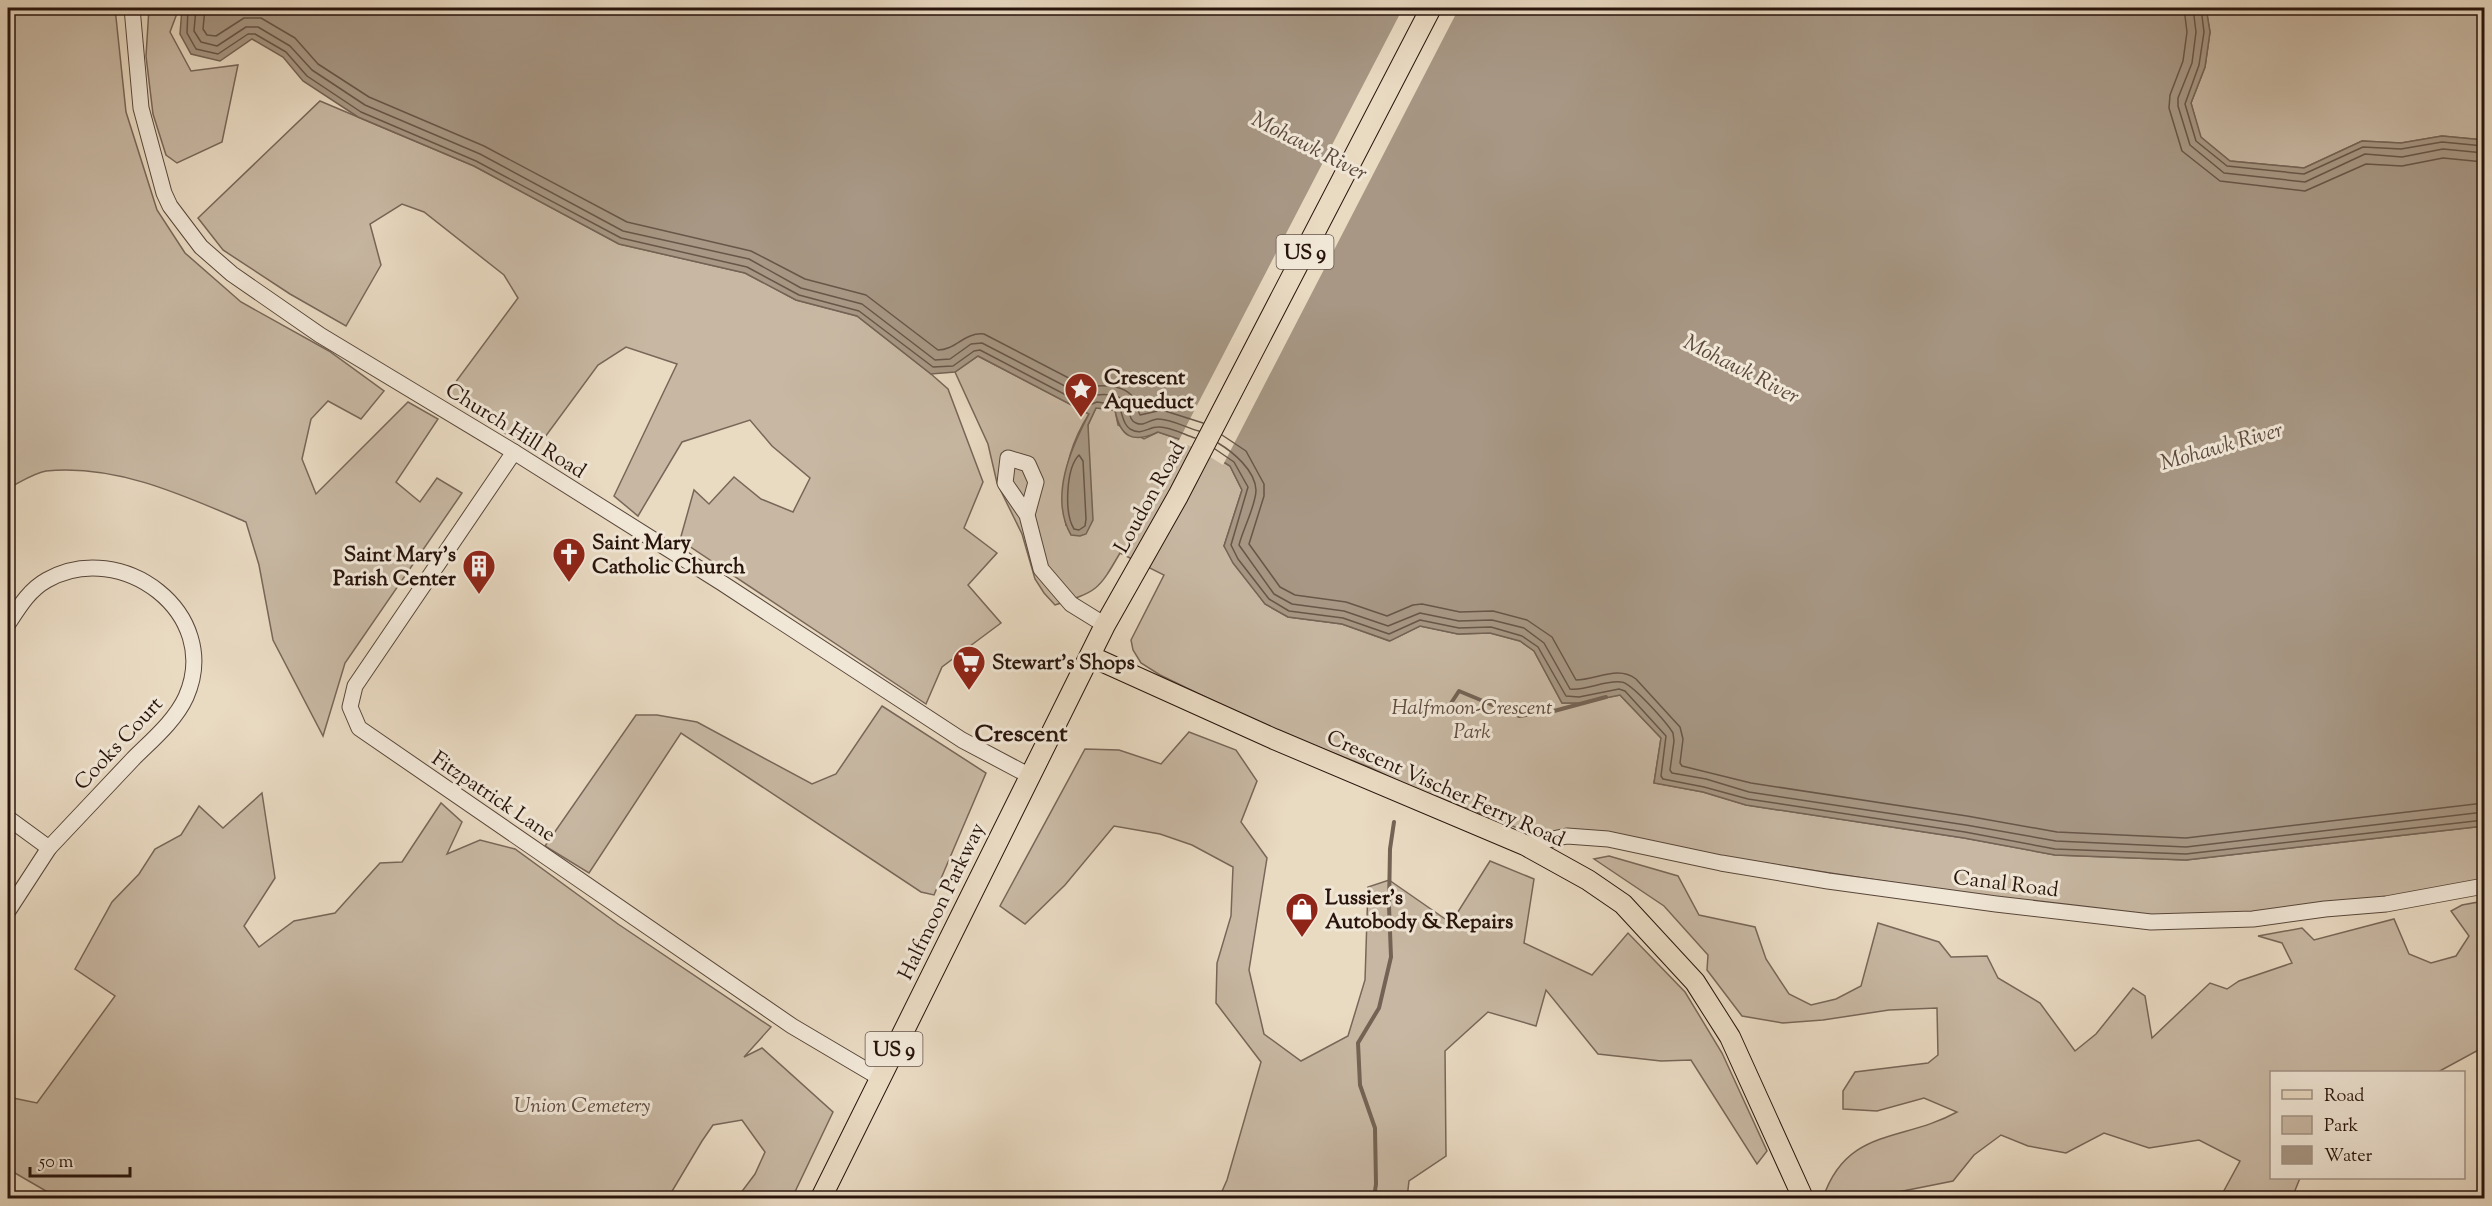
<svg xmlns="http://www.w3.org/2000/svg" width="2492" height="1206" font-family="'Sorts Mill Goudy',serif">
<rect width="100%" height="100%" fill="#e9dac2"/>
<filter id="stains"><feTurbulence type="fractalNoise" baseFrequency=".00333" numOctaves="4"/><feColorMatrix values="0 0 0 0 .2 0 0 0 0 .09 0 0 0 0 .02 0 0 0 .5 -.17"/></filter>
<radialGradient id="worn" r=".72"><stop offset=".6" stop-color="#630" stop-opacity="0"/><stop offset="1" stop-color="#630" stop-opacity=".3"/></radialGradient>
<g fill="#c8b8a3" stroke="#786658" stroke-width="1.5">
<path d="M 8,8 L 115,8 L 126,112 L 157,210 L 185,253 L 241,302 L 329,351 L 384,391 L 361,419 L 328,401 L 311,419 L 302,459 L 316,494 L 408,402 L 438,419 L 396,482 L 420,502 L 437,478 L 462,493 L 345,663 L 323,736 L 273,640 L 259,565 L 246,522 C 183,495 116,464 46,471 C 34,473 19,483 8,488 Z"/>
<polygon points="149,8 179,8 170,32 191,71 238,65 222,142 177,163 166,155 153,114 146,56"/>
<polygon points="2206,8 2484,8 2484,140 2442,136 2401,143 2362,141 2304,168 2230,161 2200,137 2191,103 2205,67 2210,32"/>
<polygon points="320,101 474,166 619,244 745,273 796,300 857,316 931,374 948,389 983,482 964,528 997,553 968,585 1001,623 942,667 926,704 680,540 694,490 709,504 734,477 761,499 793,512 810,478 772,446 750,420 682,442 638,516 614,496 677,364 626,347 598,365 534,452 446,395 518,298 504,275 424,212 402,204 370,224 381,265 346,326 290,294 223,250 198,218"/>
<path d="M 978,356 L 1089,414 C 1067,448 1060,486 1066,526 L 1087,450 L 1088,425 L 1096,408 L 1115,410 L 1118,425 L 1144,439 L 1158,432 L 1197,445 L 1230,466 L 1242,490 L 1224,546 L 1265,604 L 1288,617 L 1342,624 L 1389,641 L 1420,626 L 1458,634 L 1490,633 L 1520,641 L 1534,651 L 1562,703 L 1580,703 L 1620,695 L 1661,738 L 1654,783 L 1703,792 L 1746,805 L 1964,838 L 2055,855 L 2186,860 L 2484,826 L 2484,888 L 2253,919 L 2151,922 L 1608,839 L 1567,836 L 1515,827 L 1406,785 L 1369,767 L 1267,727 L 1160,675 L 1141,663 L 1133,650 L 1131,640 L 1164,575 L 1120,553 C 1098,591 1098,591 1055,605 L 1044,593 L 1035,579 L 1022,534 L 997,483 L 988,444 L 955,372 Z"/>
<polygon points="882,706 986,773 934,895 921,892 681,733 589,873 545,846 636,715 657,715 697,722 812,784 836,774"/>
<polygon points="1189,732 1236,750 1257,781 1241,822 1267,858 1249,970 1264,1034 1301,1061 1348,1036 1365,980 1368,887 1389,880 1451,923 1490,861 1534,879 1524,943 1592,975 1628,933 1685,992 1722,1053 1767,1151 1757,1164 1691,1060 1661,1061 1598,1054 1546,990 1536,1026 1488,1012 1445,1051 1446,1156 1409,1181 1407,1198 1219,1198 1227,1180 1261,1062 1216,1003 1217,963 1231,916 1233,867 1192,845 1160,834 1114,826 1065,885 1025,924 1000,906 1085,749 1119,750 1161,764"/>
<polygon points="262,793 275,878 244,926 259,947 294,921 335,913 380,863 402,862 441,803 462,822 447,854 480,840 515,849 618,924 771,1027 744,1057 762,1048 833,1112 792,1198 737,1198 755,1174 765,1152 742,1120 713,1125 702,1141 668,1198 58,1198 8,1169 8,1097 37,1103 115,996 75,969 112,902 139,874 155,849 181,835 199,806 223,828"/>
<path d="M 1609,856 L 1678,876 L 1699,915 L 1755,927 L 1766,959 L 1789,994 L 1811,1005 L 1836,999 L 1861,986 L 1878,923 L 1939,942 L 1951,957 L 1987,956 L 1998,978 L 2040,1003 L 2075,1051 L 2096,1034 L 2133,988 L 2145,996 L 2152,1038 L 2210,983 L 2227,989 L 2239,981 L 2292,963 L 2282,943 L 2258,936 L 2302,928 L 2314,940 L 2394,919 L 2409,954 L 2431,963 L 2456,956 L 2469,936 L 2451,911 L 2462,905 L 2484,901 L 2484,1047 L 2438,1072 L 2272,1072 L 2272,1178 L 2300,1178 L 2292,1198 L 2220,1198 L 2240,1161 L 2199,1140 L 2149,1148 L 2104,1133 L 2066,1153 L 2028,1146 L 2001,1135 L 1974,1155 L 1953,1181 L 1868,1198 L 1823,1198 C 1847,1127 1903,1142 1957,1112 L 1924,1098 L 1877,1111 L 1843,1109 L 1843,1091 L 1855,1072 L 1928,1063 L 1938,1055 L 1937,1008 L 1889,1010 L 1823,1020 L 1783,1023 L 1742,1016 L 1707,970 L 1708,955 L 1664,906 L 1594,859 Z"/>
</g>
<path fill="#a79784" stroke="#746354" stroke-width="1.5" d="M 182,8 L 2206,8 L 2210,32 L 2205,67 L 2191,103 L 2201,137 L 2230,161 L 2304,168 L 2362,141 L 2401,143 L 2442,136 L 2484,140 L 2484,826 L 2186,860 L 2055,855 L 1964,838 L 1746,805 L 1703,792 L 1654,783 L 1661,738 L 1620,695 L 1580,703 L 1562,703 L 1534,651 L 1520,641 L 1490,633 L 1458,634 L 1420,626 L 1390,641 L 1342,624 L 1288,617 L 1265,604 L 1233,563 L 1224,546 L 1242,490 L 1230,466 L 1197,445 L 1158,432 C 1133,444 1120,437 1115,410 L 1096,408 L 1088,425 L 1093,520 L 1086,534 L 1080,536 L 1071,535 C 1049,497 1071,448 1089,414 L 978,356 L 955,372 L 931,374 L 857,316 L 796,300 L 745,273 L 619,244 L 474,166 L 358,117 L 303,81 L 283,57 L 252,39 L 220,61 L 191,54 L 180,34 Z"/>
<polygon fill="#e9dac2" points="1403,8 1459,8 1223,465 1196,448 1178,442"/>
<g fill="none" stroke-linecap="round" stroke-linejoin="round">
<g stroke="#685648" stroke-width="1.5">
<path d="M 188,8 L 187,33 L 196,49 L 218,54 L 248,34 L 255,34 L 286,52 L 307,76 L 361,112 L 476,161 L 621,238 L 747,267 L 799,295 L 859,311 L 933,367 L 953,366 L 974,351 L 980,350 L 1087,406 L 1097,402 L 1117,405 C 1124,412 1121,423 1130,429 C 1142,436 1148,427 1158,427 C 1169,426 1185,435 1195,438"/>
<path d="M 196,8 L 194,31 L 201,42 L 217,46 L 246,27 L 258,27 L 290,46 L 312,70 L 365,105 L 480,154 L 623,231 L 749,259 L 801,288 L 862,304 L 935,360 L 950,359 L 971,344 L 982,343 L 1086,397 C 1098,394 1123,391 1128,407 C 1130,413 1129,420 1136,423 C 1144,427 1150,419 1158,419 C 1171,419 1187,428 1199,431"/>
<path d="M 205,8 L 203,29 L 207,35 L 216,36 L 244,18 L 261,18 L 295,38 L 318,64 L 369,97 L 484,146 L 627,222 L 751,251 L 805,279 L 866,295 L 938,350 C 956,350 964,332 984,334 L 1086,387 C 1100,385 1123,384 1133,397 C 1137,402 1137,409 1140,415 L 1162,410 L 1203,423"/>
<polyline points="2184,8 2187,32 2183,61 2170,95 2169,108 2182,151 2220,181 2305,191 2366,164 2402,166 2443,158 2484,162"/>
<polyline points="2193,8 2196,32 2192,63 2178,98 2178,106 2190,145 2224,173 2305,182 2365,154 2402,157 2443,149 2484,153"/>
<polyline points="2201,8 2204,32 2199,65 2185,104 2196,141 2227,166 2304,174 2363,147 2401,149 2442,142 2484,146"/>
<path d="M 1222,435 L 1246,451 L 1264,484 L 1264,496 L 1249,544 L 1280,587 L 1295,595 L 1346,602 L 1387,616 L 1413,605 L 1422,604 L 1460,612 L 1493,611 L 1527,620 L 1552,637 L 1576,680 C 1596,680 1618,665 1636,679 L 1680,727 L 1683,739 L 1680,763 L 1682,766 L 1751,783 L 1967,816 L 2057,832 L 2186,838 L 2484,803"/>
<path d="M 1218,443 C 1233,452 1255,470 1256,490 C 1256,505 1243,529 1239,545 L 1274,594 L 1292,604 L 1344,611 L 1388,626 L 1420,613 L 1459,621 L 1492,620 L 1524,628 L 1544,643 L 1570,689 C 1587,691 1604,680 1621,682 C 1631,682 1667,723 1673,733 L 1674,741 L 1670,770 L 1672,773 L 1706,779 L 1749,792 L 1966,825 L 2056,841 L 2186,847 L 2484,812"/>
<polyline points="1215,449 1234,462 1248,487 1231,545 1238,559 1269,599 1289,611 1343,618 1389,634 1420,620 1459,628 1491,627 1522,636 1538,647 1566,696 1579,697 1619,689 1625,691 1666,736 1661,776 1663,779 1704,787 1748,799 1965,832 2055,849 2186,854 2484,820"/>
<path d="M 1079,455 L 1083,461 L 1086,519 L 1085,526 L 1079,530 L 1074,529 C 1064,513 1066,468 1079,455 Z"/>
</g>
<g stroke="#746354" stroke-width="4">
<polyline points="1444,714 1459,691 1519,716 1554,711 1606,697"/>
<polyline points="1374,1198 1376,1184 1375,1128 1360,1085 1358,1043 1379,1008 1391,957 1389,906 1390,849 1394,822"/>
</g>
<defs>
<g id="minor">
<polyline points="132,8 141,108 164,193 170,206 201,247 232,274 320,335 514,452 722,583 962,740 1030,776"/>
<polyline points="514,452 355,686 350,707 359,728 792,1026 880,1078"/>
<polyline points="1027,515 1036,482 1028,464 1008,458 1005,483 1027,515 1041,569 1071,604 1105,625"/>
<path d="M 8,624 C 19,607 29,590 47,580 C 121,538 223,613 186,697 C 175,721 152,740 133,759 C 105,789 77,818 49,848 L 8,818"/>
<polyline points="1525,845 1567,836 1608,839 1721,863 1828,881 1996,904 2151,922 2253,919 2325,909 2386,904 2484,886"/>
<polyline points="8,911 49,848"/>
</g>
<g id="major">
<polyline points="1090,656 1274,739 1525,845 1588,880 1623,904 1695,982 1730,1037 1803,1198"/>
<polyline points="821,1198 1105,625 1178,496 1431,8"/>
</g>
</defs>
<use href="#minor" stroke="#58463a" stroke-width="17"/>
<use href="#major" stroke="#28140c" stroke-width="22"/>
<use href="#minor" stroke="#f1e7d7" stroke-width="15"/>
<use href="#major" stroke="#e9dac2" stroke-width="20"/>
</g>
<defs>
<symbol id="sight-pin" viewBox="-11 -11 22 30"><path d="M0 17L-7.5 6A9.5 9.5 0 1 1 7.5 6Z" fill="#8f2418" stroke="#f1e7d7"/><path d="M0-6L1.8-2.2L6-1.7L2.9 1.2L3.7 5.4L0 3.3L-3.7 5.4L-2.9 1.2L-6-1.7L-1.8-2.2Z" fill="#fff"/></symbol>
<symbol id="church-pin" viewBox="-11 -11 22 30"><path d="M0 17L-7.5 6A9.5 9.5 0 1 1 7.5 6Z" fill="#8f2418" stroke="#f1e7d7"/><path d="M-1.2-6h2.4v3.5h3.3v2.4h-3.3V6h-2.4V-.1h-3.3v-2.4h3.3Z" fill="#fff"/></symbol>
<symbol id="building-pin" viewBox="-11 -11 22 30"><path d="M0 17L-7.5 6A9.5 9.5 0 1 1 7.5 6Z" fill="#8f2418" stroke="#f1e7d7"/><path d="M-4-6H4V6H1V3H-1V6H-4ZM-2.5-4.3h1.7v1.8h-1.7ZM.8-4.3h1.7v1.8H.8ZM-2.5-1h1.7V.8h-1.7ZM.8-1h1.7V.8H.8Z" fill="#fff"/></symbol>
<symbol id="supermarket-pin" viewBox="-11 -11 22 30"><path d="M0 17L-7.5 6A9.5 9.5 0 1 1 7.5 6Z" fill="#8f2418" stroke="#f1e7d7"/><path d="M-6-5.5h2.5l.6 2H6L4.5 2H-2.5L-4.4-4H-6ZM-1.5 3.2a1.3 1.3 0 1 0 .1 0ZM3 3.2a1.3 1.3 0 1 0 .1 0Z" fill="#fff"/></symbol>
<symbol id="shop-pin" viewBox="-11 -11 22 30"><path d="M0 17L-7.5 6A9.5 9.5 0 1 1 7.5 6Z" fill="#8f2418" stroke="#f1e7d7"/><path d="M-5-2.5h2.3a2.7 3.5 0 0 1 5.4 0H5L5.5 6h-11ZM-1.5-2.5h3a1.5 2.3 0 0 0-3 0Z" fill="#fff"/></symbol>
</defs>
<g fill-rule="evenodd">
<use href="#sight-pin" x="1062" y="370" width="38" height="52"/>
<use href="#church-pin" x="550" y="535" width="38" height="52"/>
<use href="#building-pin" x="460" y="547" width="38" height="52"/>
<use href="#supermarket-pin" x="950" y="643" width="38" height="52"/>
<use href="#shop-pin" x="1283" y="890" width="38" height="52"/>
</g>
<g text-anchor="middle" stroke-width="6" stroke-linejoin="round" paint-order="stroke">
<g fill="#f1e7d7" stroke="#645349" stroke-width="1.5">
<rect x="1276.5" y="235" width="57" height="34" rx="4.5"/>
<rect x="865.5" y="1032" width="57" height="34" rx="4.5"/>
</g>
<g font-size="20" font-weight="bold" fill="#28140c">
<text x="1305" y="259">US 9</text>
<text x="894" y="1056">US 9</text>
</g>
<g font-size="21" font-weight="bold" fill="#28140c" stroke="#f1e7d7" text-anchor="start">
<text x="1104" y="384">Crescent<tspan x="1104" dy="24">Aqueduct</tspan></text>
<text x="592" y="549">Saint Mary<tspan x="592" dy="24">Catholic Church</tspan></text>
<text x="456" y="561" text-anchor="end">Saint Mary's<tspan x="456" dy="24">Parish Center</tspan></text>
<text x="992" y="669">Stewart's Shops</text>
<text x="1325" y="904">Lussier's<tspan x="1325" dy="24">Autobody &amp; Repairs</tspan></text>
</g>
<g font-size="21" fill="#28140c" stroke="#f1e7d7">
<text transform="translate(516 430) rotate(32)" y="7">Church Hill Road</text>
<text transform="translate(1149 497) rotate(-61)" y="7">Loudon Road</text>
<text transform="translate(118 743) rotate(-47)" y="7">Cooks Court</text>
<text transform="translate(1446 788) rotate(24)" y="7">Crescent Vischer Ferry Road</text>
<text transform="translate(494 796) rotate(34)" y="7">Fitzpatrick Lane</text>
<text transform="translate(2006 883) rotate(7)" y="7">Canal Road</text>
<text transform="translate(941 901) rotate(-64)" y="7">Halfmoon Parkway</text>
</g>
<g font-size="21" font-style="italic" fill="#604d41" stroke="#f1e7d7">
<text x="1472" y="714">Halfmoon-Crescent<tspan x="1472" dy="24">Park</tspan></text>
<text x="582" y="1112">Union Cemetery</text>
</g>
<g font-size="22" font-style="italic" fill="#5b483c" stroke="#f1e7d7">
<text transform="translate(1310 145) rotate(27)" y="8">Mohawk River</text>
<text transform="translate(1742 368) rotate(27)" y="8">Mohawk River</text>
<text transform="translate(2221 445) rotate(-16)" y="8">Mohawk River</text>
</g>
<g font-size="24" font-weight="bold" fill="#28140c" stroke="#f1e7d7">
<text x="1021" y="741">Crescent</text>
</g>
</g>
<rect width="2492" height="1206" fill="none" stroke="#e9dac2" stroke-width="30"/>
<rect x="9" y="9" width="2474" height="1188" fill="none" stroke="#28140c" stroke-width="3"/>
<rect x="15" y="15" width="2462" height="1176" fill="none" stroke="#28140c" stroke-width="1.5"/>
<rect x="2270" y="1071" width="195" height="108" fill="#f1e7d7" stroke="#a19386" stroke-width="1.5"/>
<rect x="2282" y="1090" width="30" height="9" fill="#e9dac2" stroke="#a19386" stroke-width="1.5"/>
<text x="2324" y="1101" font-size="18" fill="#28140c">Road</text>
<rect x="2282" y="1116" width="30" height="18" fill="#c8b8a3" stroke="#a19386" stroke-width="1.5"/>
<text x="2324" y="1131" font-size="18" fill="#28140c">Park</text>
<rect x="2282" y="1146" width="30" height="18" fill="#a79784" stroke="#a19386" stroke-width="1.5"/>
<text x="2324" y="1161" font-size="18" fill="#28140c">Water</text>
<path d="M30 1167v9h100v-9" fill="none" stroke="#28140c" stroke-width="3"/>
<text x="39" y="1167" font-size="18" fill="#28140c" stroke="#f1e7d7" stroke-width="4.5" paint-order="stroke">50 m</text>
<rect width="100%" height="100%" filter="url(#stains)"/>
<rect width="100%" height="100%" fill="url(#worn)"/>
</svg>
